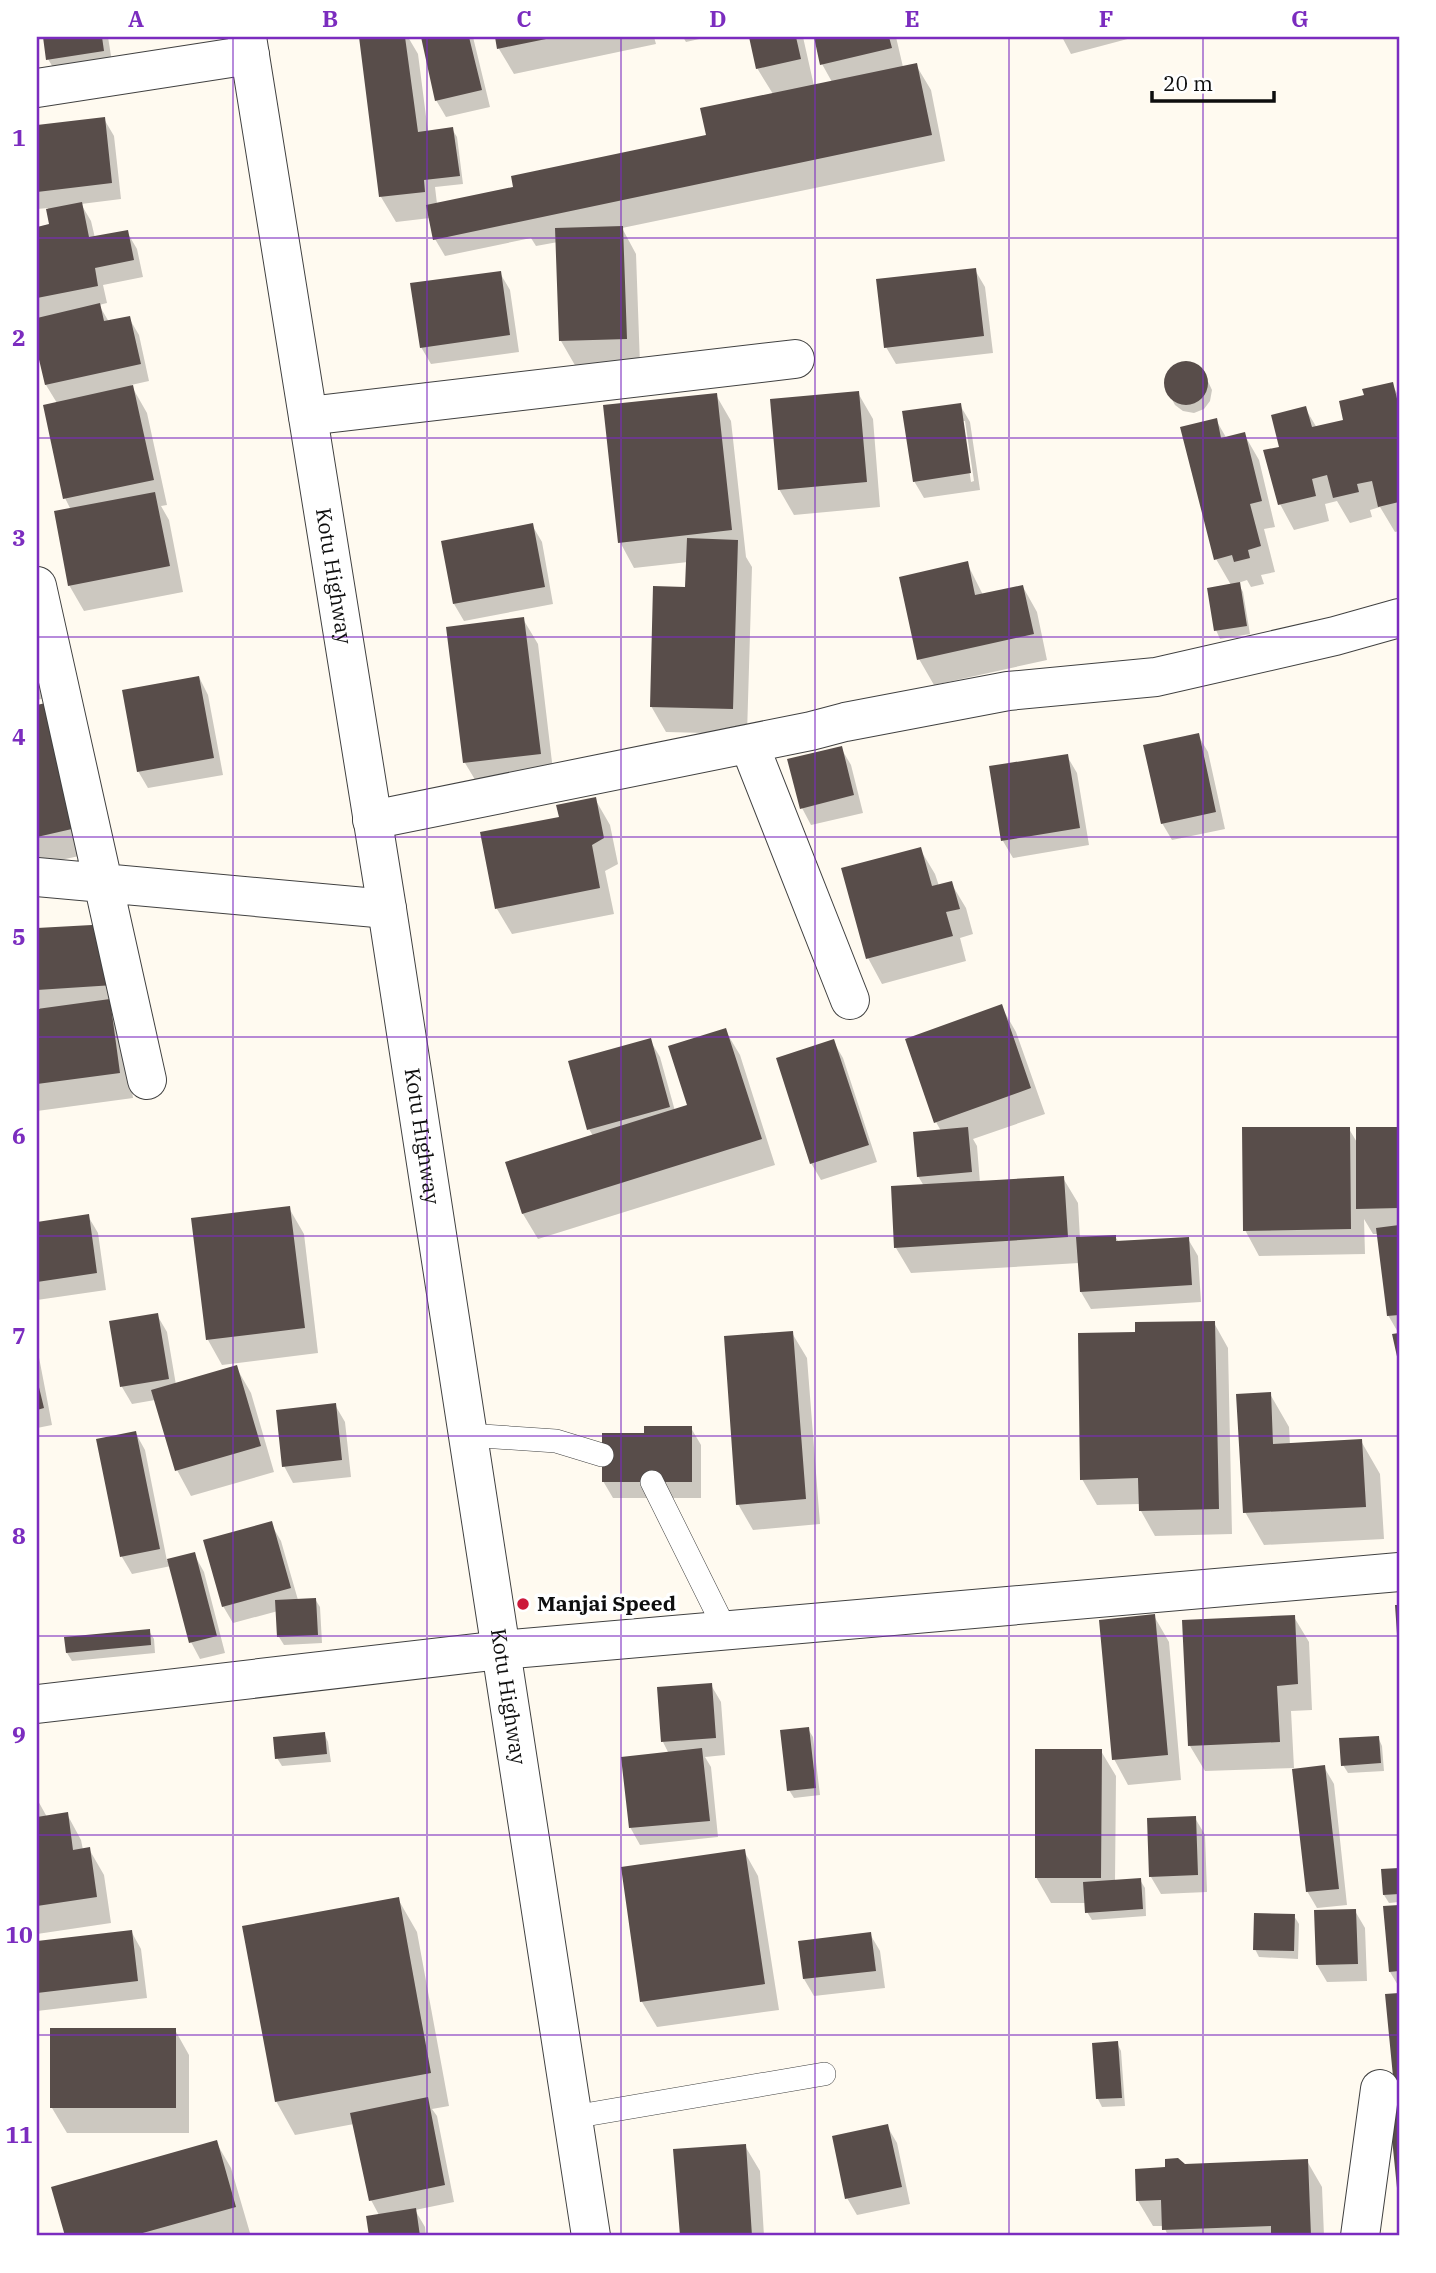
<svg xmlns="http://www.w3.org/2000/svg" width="1436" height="2273" viewBox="0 0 1436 2273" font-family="'IBM Plex Serif',serif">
<rect width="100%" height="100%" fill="#fffaf0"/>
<!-- shadow -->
<path fill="#0003" fill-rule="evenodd" d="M45,37H108L113,68L58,76L48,59Z
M361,37H408L418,54L428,132L452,129L457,137L463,184L435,187L437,204L512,189L708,137L773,94L757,68L751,37H803L814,86L832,82L822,64L816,37H896L903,67L916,65L931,90L945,161L622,228L636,254L640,365L576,367L561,341L558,242L536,246L531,238L445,256L435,239L430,218L396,222L381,197Z
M423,37H473L490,107L446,117L436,100Z
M497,37H654L656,44L514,74L499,49Z
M683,37H708L686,42Z
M1062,37H1135L1071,54Z
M104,119L114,136L121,199L81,204L91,221L95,238L127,232L137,249L143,277L103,285L107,303L99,305L109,322L129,318L139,335L149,381L131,385L147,413L167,505L161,506L169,520L183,592L84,611L69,585L71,510L65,498L57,403L46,385L37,344V319H39L37,314V228L51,226L48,208L37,209V127Z
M975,270L985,287L993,353L896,364L886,347Z
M500,273L510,290L519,352L431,364L421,347Z
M1184,362L1195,365L1203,371L1212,390L1210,401L1204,409L1194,413L1183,411L1175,405L1165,386L1167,375L1174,366Z
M1392,384L1399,397V531L1395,532L1380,507L1370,510L1372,517L1350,523L1337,501L1325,504L1329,521L1294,530L1280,504L1281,448L1305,408L1317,428L1345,421L1366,396Z
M858,393L873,419L880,507L794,515L779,489Z
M716,395L731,421L746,557L752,567L747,734L666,732L651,706L687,589L688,562L634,568L620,542Z
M960,405L970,422L980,490L924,498L914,481ZM962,421H965L974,481L971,482Z
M1216,420L1227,439L1244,434L1259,460L1275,527L1264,529L1275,572L1261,575L1264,584L1251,587L1247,580L1238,583L1243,592L1250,634L1220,639L1216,630L1231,585L1216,559Z
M532,525L542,542L553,604L464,621L454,604Z
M967,563L983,595L1023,587L1037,612L1047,660L934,685L919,659Z
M37,579L58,695L37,700Z
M523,619L538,644L554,779L480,788L465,763Z
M199,677L208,695L223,775L148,788L138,771Z
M57,702L98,852L37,865V707Z
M1198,735L1208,752L1225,829L1172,840L1162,823Z
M841,748L851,765L863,813L811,825L802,808Z
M1067,756L1077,773L1089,845L1013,858L1003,841Z
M595,799L610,825L618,864L605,871L614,914L512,934L497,909L482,834L561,818Z
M920,849L935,874L939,886L951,883L966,908L973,934L960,938L966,961L882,984L868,958Z
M109,926L133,1098L37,1111V1011L40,1010V1008H37V930Z
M1001,1006L1016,1032L1045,1114L973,1139L977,1146L980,1183L1063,1178L1078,1203L1080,1239L1115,1236L1119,1243L1188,1239L1198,1256L1201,1302L1091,1309L1081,1292L1079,1263L911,1273L896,1248L924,1186L918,1176L941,1131L936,1122Z
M725,1030L740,1055L775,1165L538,1239L523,1214L508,1163L593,1136L589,1129L650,1040L660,1057L675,1111L689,1106Z
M833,1041L843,1058L877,1162L821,1180L811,1163Z
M1399,1128V1334L1388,1315L1378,1234H1373L1364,1219L1365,1254L1259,1256L1245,1230L1349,1129L1358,1144L1357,1129Z
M289,1208L304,1234L318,1353L222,1365L208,1340Z
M88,1216L98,1233L106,1290L37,1300V1223Z
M157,1315L167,1332L176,1385L236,1367L251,1393L274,1472L191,1496L177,1470L155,1400L132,1404L122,1387L111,1323Z
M1214,1323L1228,1348L1232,1534L1155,1536L1141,1511L1140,1504L1097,1505L1082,1479L1137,1333Z
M792,1333L807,1358L820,1524L753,1530L738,1504Z
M37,1347L52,1425L37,1428Z
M1270,1394L1289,1427L1290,1445L1361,1441L1380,1474L1384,1539L1264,1545L1245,1512Z
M335,1405L345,1422L351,1477L293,1483L284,1466Z
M691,1428L701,1445V1498H613L603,1481L646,1435Z
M135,1432L145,1450L167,1561L194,1554L204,1572L225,1653L200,1659L191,1642L171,1566L132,1574L122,1557Z
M271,1524L281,1541L298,1600L315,1599L320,1607L322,1643L284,1645L279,1637L278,1611L233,1623L223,1606Z
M1154,1616L1169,1642L1181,1780L1128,1785L1114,1759Z
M1294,1617L1309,1642L1312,1710L1291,1711L1294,1768L1205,1771L1190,1746Z
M149,1631L154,1639L155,1653L72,1661L67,1653L66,1639Z
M711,1685L721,1702L725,1755L705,1757L711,1767L718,1837L640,1845L630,1827L669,1754L663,1742Z
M808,1729L813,1737L820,1795L794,1798L789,1790Z
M324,1733L328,1742L331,1762L282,1766L277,1758Z
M1378,1737L1382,1746L1384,1771L1348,1773L1343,1765Z
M1101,1751L1116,1776L1115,1882L1140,1880L1145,1888L1146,1916L1092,1920L1087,1912L1086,1903H1051L1036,1877Z
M1324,1767L1334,1784L1347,1905L1317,1908L1307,1891Z
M37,1799L47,1817L67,1814L81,1840L83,1850L89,1849L104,1875L111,1923L37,1934Z
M1195,1818L1205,1835L1207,1892L1161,1894L1151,1877Z
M744,1851L758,1876L779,2010L657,2027L642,2002L623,1868Z
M1399,1870V1902L1389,1903L1384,1895L1383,1871Z
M398,1899L417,1932L449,2106L432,2109L437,2116L454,2202L415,2210L425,2227L426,2236H371L368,2217L379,2215L371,2200L354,2124L295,2135L276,2101Z
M1399,1907V1987L1390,1972L1385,1908Z
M1355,1911L1365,1928L1367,1981L1327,1982L1317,1965Z
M1294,1916L1299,1924L1298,1959L1259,1957L1255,1949Z
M131,1931L141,1949L147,1998L37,2011V1943Z
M870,1934L880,1951L885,1988L814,1996L804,1979L800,1943Z
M1399,1995V2101L1397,2097L1387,1996Z
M175,2030L189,2055V2133H67L52,2108Z
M1117,2043L1121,2051L1125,2106L1102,2107L1098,2099Z
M887,2126L897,2143L910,2204L857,2215L847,2198Z
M216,2142L231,2168L250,2233L237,2236H67L53,2188Z
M745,2146L760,2171L764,2236H681L675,2150Z
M1307,2161L1322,2187L1324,2236H1168L1164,2226H1153L1138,2201L1184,2166Z"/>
<!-- building -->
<path fill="#584d4a" d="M43,37H102L104,51L46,60Z
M359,37H405L418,132L453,127L460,176L424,180L425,192L379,197Z
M421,37H469L482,90L435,101Z
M495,37H551V38L497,49Z
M749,37H796L801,59L756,69Z
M814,37H889L892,48L820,65Z
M917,63L932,135L433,240L426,205L513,187L511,176L706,135L700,108Z
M105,117L112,183L37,192V125Z
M82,202L89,237L128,230L134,260L95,268L98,286L37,298V227L49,224L46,209Z
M623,226L627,339L559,341L555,228Z
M976,268L984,336L884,348L876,279Z
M501,271L510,335L420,348L410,283Z
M100,303L104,321L130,316L141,364L45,385L37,351V318Z
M1164 383a22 22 0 1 1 44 0a22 22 0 1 1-44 0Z
M1393,382L1399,407V502L1378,507L1372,481L1357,484L1359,492L1333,498L1327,475L1312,479L1316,496L1278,505L1263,450L1279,447L1271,415L1306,406L1312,427L1343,420L1339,401L1364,395L1362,389Z
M133,385L154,480L63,499L43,405Z
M859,391L867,482L778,490L770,399Z
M717,393L732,530L618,543L603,405Z
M961,403L971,473L913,482L902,411Z
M1217,418L1221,438L1245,432L1262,501L1250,504L1261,546L1248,550L1250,558L1234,562L1232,555L1214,560L1180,427Z
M155,492L170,566L68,586L54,511Z
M533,523L545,587L453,604L441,541Z
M687,538L738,540L733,709L650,707L653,586L685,587Z
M968,561L975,595L1023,585L1034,634L917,660L899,577Z
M1240,582L1247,626L1214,631L1207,588Z
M524,617L541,754L463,763L446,627Z
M199,676L214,758L137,772L122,690Z
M58,700L85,826L37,837V705Z
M1199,733L1216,812L1161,824L1143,745Z
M842,746L854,795L800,809L787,759Z
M1068,754L1080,828L1001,841L989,766Z
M596,797L604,838L592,845L600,888L495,909L480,832L559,817L556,805Z
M921,847L932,886L952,881L960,909L946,912L953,936L866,959L841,868Z
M110,924L114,985L37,990V928Z
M110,999L120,1073L37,1084V1009Z
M1002,1004L1031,1088L934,1123L905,1039Z
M726,1028L762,1139L522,1214L505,1162L687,1105L668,1046Z
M651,1038L670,1107L587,1130L568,1061Z
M834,1039L869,1145L810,1164L776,1058Z
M968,1127L972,1172L917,1177L913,1132Z
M1242,1127H1350L1351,1229L1243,1231Z
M1356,1127H1399V1208L1356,1209Z
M1064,1176L1068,1237L894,1248L891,1186Z
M290,1206L305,1328L206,1340L191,1218Z
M89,1214L97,1273L37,1282V1222Z
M1399,1225V1315L1387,1316L1376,1228Z
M1116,1235V1241L1189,1237L1192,1285L1080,1292L1076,1237Z
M158,1313L169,1379L120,1387L109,1321Z
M1215,1321L1219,1509L1139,1511L1138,1478L1080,1480L1078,1333L1135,1332V1322Z
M793,1331L806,1499L736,1505L724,1336Z
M1399,1333V1361H1398L1392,1334Z
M237,1365L261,1446L175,1471L151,1390Z
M37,1379L44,1408L37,1410Z
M1271,1392L1273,1444L1362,1439L1366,1507L1243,1513L1236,1394Z
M336,1403L342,1460L282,1467L276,1410Z
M644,1426H692V1482H602V1433H644Z
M136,1431L160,1549L120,1557L96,1439Z
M272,1521L291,1588L222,1607L203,1540Z
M195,1552L217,1636L189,1643L167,1559Z
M316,1598L318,1635L277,1637L275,1600Z
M1395,1605H1399V1634H1397Z
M1155,1614L1168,1755L1112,1760L1099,1620Z
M1295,1615L1298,1684L1277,1686L1280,1742L1188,1746L1182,1620Z
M150,1629L151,1645L66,1653L64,1637Z
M712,1683L716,1738L661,1742L657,1687Z
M809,1727L816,1788L787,1791L780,1730Z
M325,1732L327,1754L275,1759L273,1737Z
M1379,1736L1381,1763L1341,1766L1339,1738Z
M702,1748L710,1821L629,1828L621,1757Z
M1035,1749H1102L1101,1878H1035Z
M1325,1765L1339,1889L1306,1892L1292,1769Z
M68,1812L73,1850L90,1847L97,1897L37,1906V1817Z
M1196,1816L1198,1875L1149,1877L1147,1818Z
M745,1849L765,1984L640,2002L621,1867Z
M1399,1868V1894L1383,1895L1381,1869Z
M1141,1878L1143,1909L1085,1913L1083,1882Z
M399,1897L431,2073L275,2102L242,1926Z
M1399,1905V1971L1389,1972L1383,1906Z
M1356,1909L1358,1964L1316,1965L1314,1910Z
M1254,1913L1295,1914L1294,1951L1253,1950Z
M132,1930L138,1981L37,1993V1941Z
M871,1932L876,1971L803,1979L798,1941Z
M1399,1993V2097H1395L1385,1994Z
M50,2028H176V2108H50Z
M1118,2041L1122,2098L1096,2099L1092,2043Z
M428,2097L445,2185L369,2201L350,2113Z
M1399,2108V2188H1397L1389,2109Z
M888,2124L902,2187L845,2199L832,2136Z
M217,2140L236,2207L132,2236H65L51,2187Z
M746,2144L752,2236H680L673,2149Z
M1178,2158L1185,2164L1308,2159L1311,2236H1271V2226L1162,2230L1161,2200L1136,2201L1135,2169L1165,2167V2159Z
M416,2208L420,2236H369L366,2216Z"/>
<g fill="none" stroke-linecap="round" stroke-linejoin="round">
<!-- service casing -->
<g stroke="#414141" stroke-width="24">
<path id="service" d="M467,1435L556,1441L602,1455
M652,1482L726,1631
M573,2117L824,2074"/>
</g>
<!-- minor casing -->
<g stroke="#414141" stroke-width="40">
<path id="minor" d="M37,88L250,55
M308,416L795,359
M37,586L147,1080
M749,744L850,1000
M372,820L811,731L845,722L1008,691L1156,677L1335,636L1399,618
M37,877L387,909
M37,1704L501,1650
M1360,2236L1380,2089"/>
</g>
<!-- tertiary casing -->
<g stroke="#414141" stroke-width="40">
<g id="tertiary">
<path id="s1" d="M247,37L387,909L591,2236"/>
<path d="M501,1650L1399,1572"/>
</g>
</g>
<!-- service -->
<use href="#service" stroke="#fff" stroke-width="23"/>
<!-- minor -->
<use href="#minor" stroke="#fff" stroke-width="38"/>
<!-- tertiary -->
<use href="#tertiary" stroke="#fff" stroke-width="38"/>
</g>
<!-- grid -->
<path fill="none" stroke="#7b2cbf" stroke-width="2" stroke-opacity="0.55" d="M233,37V2236M427,37V2236M621,37V2236M815,37V2236M1009,37V2236M1203,37V2236M37,238H1399M37,438H1399M37,637H1399M37,837H1399M37,1037H1399M37,1236H1399M37,1436H1399M37,1636H1399M37,1835H1399M37,2035H1399"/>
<!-- markers -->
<circle fill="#cc193a" stroke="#fff" stroke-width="2.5" cx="523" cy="1604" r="7"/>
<g text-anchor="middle" stroke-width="7" stroke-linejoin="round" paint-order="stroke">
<!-- street labels -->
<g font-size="21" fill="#0e0e0e" stroke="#fff">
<text dy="7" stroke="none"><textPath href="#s1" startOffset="546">Kotu Highway</textPath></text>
<text dy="7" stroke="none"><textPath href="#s1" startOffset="1113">Kotu Highway</textPath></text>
<text dy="7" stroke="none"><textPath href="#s1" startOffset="1680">Kotu Highway</textPath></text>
</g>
<!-- poi labels -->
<g font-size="21" font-weight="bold" fill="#0e0e0e" stroke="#fff" text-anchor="start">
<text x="537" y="1611">Manjai Speed</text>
</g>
</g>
<!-- border -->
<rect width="1436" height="2273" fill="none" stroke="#ffffff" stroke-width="77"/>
<!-- scale -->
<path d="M1152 91v10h122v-10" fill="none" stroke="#0e0e0e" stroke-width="3.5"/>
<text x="1163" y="91" font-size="21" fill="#0e0e0e" stroke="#ffffff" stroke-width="5" paint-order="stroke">20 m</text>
<rect x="38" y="38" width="1360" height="2196" fill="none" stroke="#7b2cbf" stroke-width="2.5"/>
<g font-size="23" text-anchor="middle" font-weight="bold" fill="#7b2cbf">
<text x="136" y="27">A</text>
<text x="330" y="27">B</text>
<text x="524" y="27">C</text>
<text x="718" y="27">D</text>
<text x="912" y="27">E</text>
<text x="1106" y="27">F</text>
<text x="1300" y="27">G</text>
<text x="19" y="146">1</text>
<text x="19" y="346">2</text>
<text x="19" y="546">3</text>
<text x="19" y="745">4</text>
<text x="19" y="945">5</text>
<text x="19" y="1144">6</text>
<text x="19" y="1344">7</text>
<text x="19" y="1544">8</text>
<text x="19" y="1743">9</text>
<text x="19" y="1943">10</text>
<text x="19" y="2143">11</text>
</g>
</svg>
